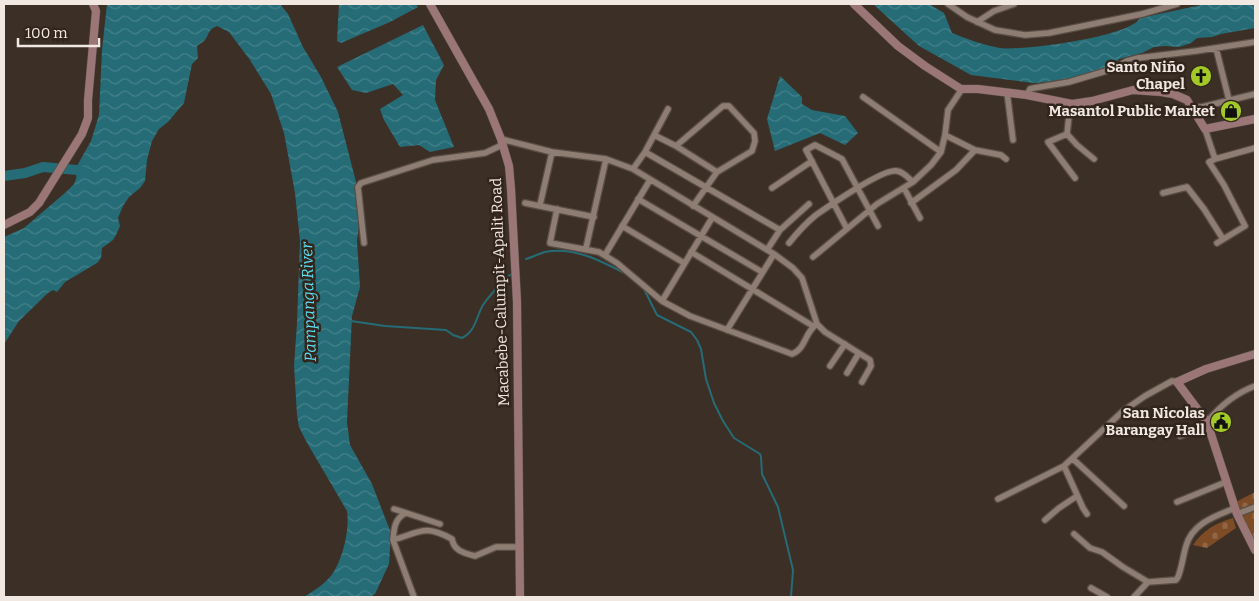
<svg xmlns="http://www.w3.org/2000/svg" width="1259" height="601" viewBox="0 0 1259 601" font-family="Bitter,serif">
<defs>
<pattern id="cemetery-stones" width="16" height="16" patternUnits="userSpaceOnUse" patternTransform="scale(1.25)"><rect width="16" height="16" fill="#7d4c26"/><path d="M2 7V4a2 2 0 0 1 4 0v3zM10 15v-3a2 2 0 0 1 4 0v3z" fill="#906645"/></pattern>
<pattern id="water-waves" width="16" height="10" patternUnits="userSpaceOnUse" patternTransform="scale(1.25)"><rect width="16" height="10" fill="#256c77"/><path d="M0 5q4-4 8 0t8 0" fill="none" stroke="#45818a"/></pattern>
</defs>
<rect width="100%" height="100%" fill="#3c2f26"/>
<!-- cemetery -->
<path fill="url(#cemetery-stones)" d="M1255,492V540L1245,526L1236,502Z
M1233,518L1236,528L1207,548L1193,545C1203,530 1216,523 1233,518Z"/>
<!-- water -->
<path fill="url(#water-waves)" d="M107,4H280L288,14L303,47L321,77L338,112L356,182L359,226L357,241L360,287L352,316L347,422L350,445L372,484L391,533L389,564L375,594L370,597H304C313,591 322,586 329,578C342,564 350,530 347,511L306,441L299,427L297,415L294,366L297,323L300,241L295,193L284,133L271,94L250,60L229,32L217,26C206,31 210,35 204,41C202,43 199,44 197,46L198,58L192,64L184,103L168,122L159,129L152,141L147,160L145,181L140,188L129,197L123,206L118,218L120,226L116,235L113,240L102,248L101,258L97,263L65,282L57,292L53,290L48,293L19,321L4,344V237L24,228L66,192L74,184L76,179L78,164L91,141L99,115L102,50Z
M339,4H416L418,7L390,22L341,43L337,41Z
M873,4H929L944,13L952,33C967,39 983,45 1000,48C1022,51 1130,37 1140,18L1206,4H1255V28L1221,34L1212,37L1197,38L1191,43L1179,47L1165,46L1154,47L1142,53L1119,59L1112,66L1065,81L1033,83L971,75L919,46Z
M423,25L444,65L436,80L435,100L454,147L430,152L419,145L400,147L384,120L380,109L403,95L393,84L366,93L352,90L337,67Z
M780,76L802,97V104L812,110L845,116L858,133L845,145L820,133L775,151L767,119Z"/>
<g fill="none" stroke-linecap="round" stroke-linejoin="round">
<!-- stream -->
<path stroke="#256c77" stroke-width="2" d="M526,259C532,257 539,254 545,252C574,246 603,262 628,275
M644,289L657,315L691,332L697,340L701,349L706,379L714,403L723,421L734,438L760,454L761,457L762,474L778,507L793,570L791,597
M351,321L385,326L446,330L453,335L462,338C476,331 476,317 483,305C490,294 501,284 510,275"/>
<!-- river -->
<path stroke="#256c77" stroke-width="10" d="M4,176L25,173L43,167L77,170L89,174"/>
<!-- street casing -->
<g stroke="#594d45" stroke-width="8">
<path id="street" d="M948,4L967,17L995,30L1025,35L1049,33L1142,14L1177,4
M977,22L994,11L1014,4
M1216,48L1229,100
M1007,92L1013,140
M1027,95L1030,89L1034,88L1069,82L1113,69L1127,61L1138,58L1196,51L1255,42
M863,97L941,152
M1072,104L1069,116L1067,134L1077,145L1094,159
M1192,107H1202L1255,94
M1205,129L1215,159L1209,162L1224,185L1245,226L1217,243
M1067,134L1048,142L1075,178
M654,135L676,146L717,172
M945,135L975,150
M501,139L552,152L606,159L633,169L774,254L793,268L802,278L817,324L825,332L870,360L871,366L862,382
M676,146L723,106H729L754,133L755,141L752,151L717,172L693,206
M645,152L780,230
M1215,159L1255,148
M633,169L645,152L668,109
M772,188L812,161
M904,188L920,218
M1163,193L1187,187L1204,209L1223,239
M638,199L762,272
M525,203L594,217
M911,203L956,170L975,150L1001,155L1006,159
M540,205L552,152
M557,209L550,243L599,252L617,263L662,301L690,316L792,354C806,349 805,331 817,324
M622,226L684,263
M846,227L806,150L815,145L842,159L878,226
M364,243L358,187L361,183L433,160L485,153L502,145
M789,243C797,233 806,223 816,215C829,206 884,168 897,171C904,172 908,178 913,182
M586,248L606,159
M767,250L780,230L809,204
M691,252L813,326
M605,255L650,180
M813,257L877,204L913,182L931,165L941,152L945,135L948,110L962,89
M662,301L712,218
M727,330L774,254
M830,366L845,344
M847,373L859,353
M1207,422C1220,406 1236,393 1255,386
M1180,436L1208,427
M1073,459L1124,506
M1064,466L1083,508L1087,514
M998,499L1064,466L1123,411L1145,396L1172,381L1177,382
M1177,502L1226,482
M394,509L440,524
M1237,514L1255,507
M1045,520L1059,508L1077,496
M1074,534L1090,548L1102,552L1123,567L1148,582
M393,540C394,530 394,520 404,514
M1091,588L1107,597
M414,597L393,540C421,532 424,524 452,539C454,551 464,553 475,556L496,547H519
M1134,597L1148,582L1176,580L1178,577C1182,567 1183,556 1186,546C1192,523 1216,516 1235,508"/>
</g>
<!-- secondary casing -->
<g stroke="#594d45" stroke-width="9">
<path id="secondary" d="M430,4L489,109L501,139L509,166L511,189L517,302L520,597
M854,4L898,46L925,66L961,89H978L1027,95L1072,104L1092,101L1133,90L1161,92L1173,94L1187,100L1205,129L1255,119
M4,225L30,212L39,203L82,134L88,118V100L96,11L93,4
M1255,354L1206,369L1177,382L1207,422L1237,514L1255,550"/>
</g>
<!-- street -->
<use href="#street" stroke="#8d7d73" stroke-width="5.5"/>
<!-- secondary -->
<use href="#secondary" stroke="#9b7677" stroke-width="8"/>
</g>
<!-- icons -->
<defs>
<g id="church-disc" transform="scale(1.125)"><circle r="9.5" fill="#a3c927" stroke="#32251c"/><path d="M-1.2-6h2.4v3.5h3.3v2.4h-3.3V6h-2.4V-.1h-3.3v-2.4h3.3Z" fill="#111"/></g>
<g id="shop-disc" transform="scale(1.125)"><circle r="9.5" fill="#a3c927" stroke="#32251c"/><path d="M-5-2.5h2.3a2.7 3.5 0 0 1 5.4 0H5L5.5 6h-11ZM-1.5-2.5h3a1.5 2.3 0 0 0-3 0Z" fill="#111"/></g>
<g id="civic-disc" transform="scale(1.125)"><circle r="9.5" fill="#a3c927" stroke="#32251c"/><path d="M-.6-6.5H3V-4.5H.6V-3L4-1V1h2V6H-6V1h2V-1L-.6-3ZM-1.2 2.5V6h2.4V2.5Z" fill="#111"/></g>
</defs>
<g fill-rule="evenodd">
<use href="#church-disc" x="1201" y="76"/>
<use href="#shop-disc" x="1231" y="111"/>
<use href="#civic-disc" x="1221" y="422"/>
</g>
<g text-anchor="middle" stroke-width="5" stroke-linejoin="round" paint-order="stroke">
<!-- poi labels -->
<g font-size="15" font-weight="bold" fill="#f1e8e2" stroke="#32251c" text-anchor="end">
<text x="1185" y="72">Santo Niño<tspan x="1185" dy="17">Chapel</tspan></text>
<text x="1215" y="116">Masantol Public Market</text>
<text x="1205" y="418">San Nicolas<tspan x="1205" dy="17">Barangay Hall</tspan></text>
</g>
<!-- street labels -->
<g font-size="15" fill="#f1e8e2" stroke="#32251c">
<text transform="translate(500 292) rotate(-92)" y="5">Macabebe-Calumpit-Apalit Road</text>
</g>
<!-- water labels -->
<g font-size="16" font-style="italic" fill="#5adff4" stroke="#32251c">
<text transform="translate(308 302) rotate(-92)" y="6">Pampanga River</text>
</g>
</g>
<!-- border -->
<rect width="1259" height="601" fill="none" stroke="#f1e8e2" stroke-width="10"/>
<!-- scale -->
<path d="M18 38v8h81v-8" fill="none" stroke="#f1e8e2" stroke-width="2.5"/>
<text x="25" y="38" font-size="15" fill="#f1e8e2" stroke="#32251c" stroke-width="4" paint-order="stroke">100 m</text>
</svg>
